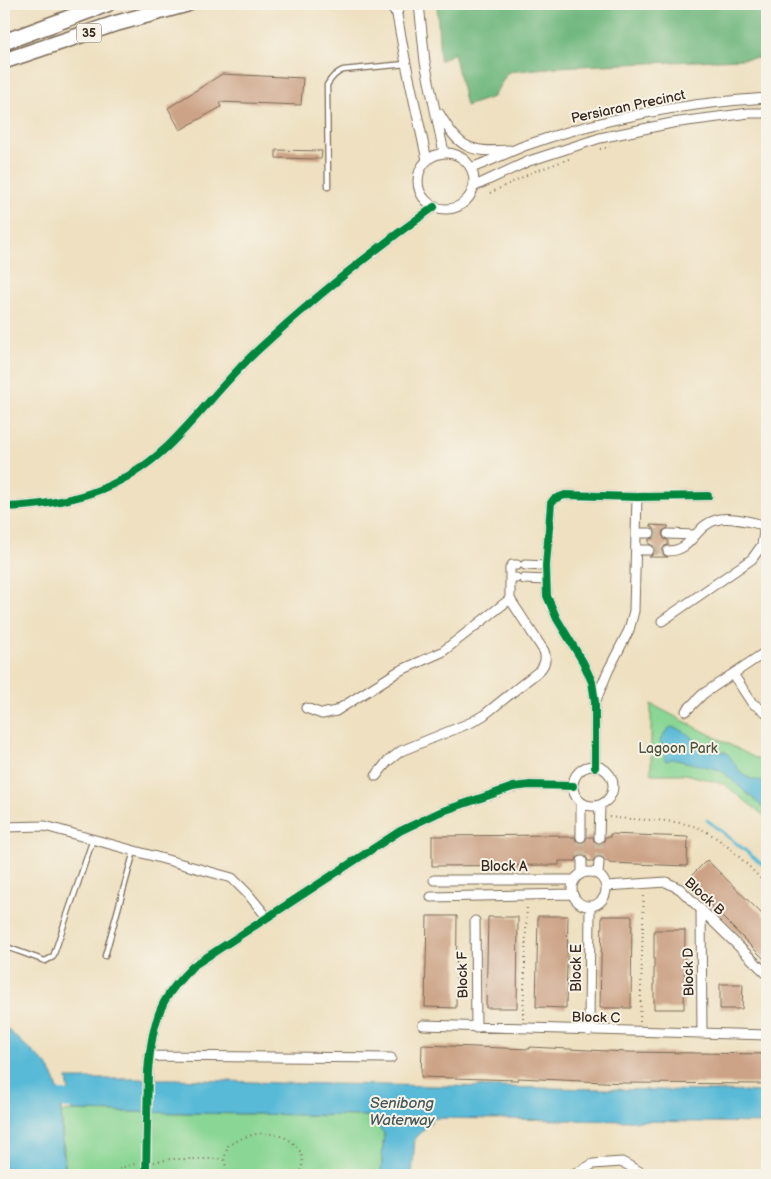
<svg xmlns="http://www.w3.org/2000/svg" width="771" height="1179" viewBox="0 0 771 1179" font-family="'Balsamiq Sans',sans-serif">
<rect width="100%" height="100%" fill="#f7f3e8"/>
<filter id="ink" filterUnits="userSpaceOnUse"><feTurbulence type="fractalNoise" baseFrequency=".02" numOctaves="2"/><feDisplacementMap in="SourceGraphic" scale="10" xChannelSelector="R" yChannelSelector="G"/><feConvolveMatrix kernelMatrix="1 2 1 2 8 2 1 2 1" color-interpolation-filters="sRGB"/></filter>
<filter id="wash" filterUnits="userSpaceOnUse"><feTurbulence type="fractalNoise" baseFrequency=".0096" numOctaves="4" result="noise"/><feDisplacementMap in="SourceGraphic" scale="20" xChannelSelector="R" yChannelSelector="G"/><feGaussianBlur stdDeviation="1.12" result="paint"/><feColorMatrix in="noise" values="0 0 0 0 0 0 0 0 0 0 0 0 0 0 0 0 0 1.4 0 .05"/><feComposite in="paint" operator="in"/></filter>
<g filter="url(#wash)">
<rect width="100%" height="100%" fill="#eee0c0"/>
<!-- green -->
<path fill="#8ad694" stroke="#628059" d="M651,704L767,764V818L724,784L685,774H651Z
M72,1111L368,1116L384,1133L381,1175H66L61,1112Z"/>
<!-- forest -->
<path fill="#6fb77e" stroke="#55704e" d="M437,4H767V15L761,37L763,58L557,67L508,72L493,97L466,106L454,53L440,61Z"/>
<!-- water -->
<path fill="#59bad7" stroke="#4a727a" d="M671,727C685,730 691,735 698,747L711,751L726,752C740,770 742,781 767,781V811L721,770L672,759L666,761L664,758L666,754L660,741L666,731Z
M4,1026L47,1065L55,1080L61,1099L62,1141L66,1175H4Z
M67,1079H176L278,1083L767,1092V1123L435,1118L415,1138L412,1175H381L384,1133L368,1116L72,1111Z"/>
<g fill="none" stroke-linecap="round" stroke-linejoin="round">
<!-- stream -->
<path stroke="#59bad7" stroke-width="3" d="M707,820L767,868"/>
<!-- river -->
<path stroke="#59bad7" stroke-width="18" d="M61,1099L69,1100"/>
</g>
<g id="blocks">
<!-- building -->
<path fill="#cca386" d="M222,74L303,78L301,105L219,102L221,107L180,130L168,108Z
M276,150L322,151L321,159L276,158Z
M650,525L668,526V528L663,530L662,534L664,539L668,540V545L664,546L662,551L663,555L668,557H649L654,554L655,550L654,546L649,544V539L654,538L656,533L655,529Z
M610,834L688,837L687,866L609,863V861H605L603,857L599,856L596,857L593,861H588L586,856L582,855L577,857L576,861H559V865L432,866V836L559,835V837H575L576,841L581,843L585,842L587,837H593L594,841L599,844L604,842L605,837H610Z
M707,860L767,919V962L686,881Z
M427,916H457L456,1008L425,1007Z
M538,916H568L566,1008L536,1007Z
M602,916H632L631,1008H600Z
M488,917H518L517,1008H486Z
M654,930H685L684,1009H654Z
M720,984H743L742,1009H720Z
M422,1045L530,1049V1047L627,1052L767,1054L766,1084L625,1083L518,1078V1080L421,1077Z"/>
</g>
</g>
<g filter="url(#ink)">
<use href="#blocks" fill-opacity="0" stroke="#7a6a57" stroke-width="1"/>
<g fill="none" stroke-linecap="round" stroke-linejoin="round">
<!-- street-tunnel -->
<path stroke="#cabca0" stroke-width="9" stroke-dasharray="9 4.5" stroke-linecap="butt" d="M650,533L668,534
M649,550L668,551
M581,837L582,861
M599,862V838"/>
<!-- lane casing -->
<g stroke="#7a6a57" stroke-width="7">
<path id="lane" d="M328,187L327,85C331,78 335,73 343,70L406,64
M4,946L45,961L53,957L93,839
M105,956L134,851"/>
</g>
<!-- street casing -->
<g stroke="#7a6a57" stroke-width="11">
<path id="street" d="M395,4L406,64L427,160
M419,4L425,62L444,153
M439,113C459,148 469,153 509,150
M418 181a28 28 0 1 1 56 0a28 28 0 1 1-56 0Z
M471,168C489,162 506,153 524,146C602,118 685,103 767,98
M473,187L529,161L600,138L672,123L749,113H767
M4,507C67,505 120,491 167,447C200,415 227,378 260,348C315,297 373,250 434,207
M637,533H650
M668,534L695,535
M636,550H649
M668,551C693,551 694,526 716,520C729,515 754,523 767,526
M525,565L546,566
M516,578H510V568L512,565H517
M524,579L546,580
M662,621L752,559L762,545L765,525
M733,674L752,703L767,713
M596,700L608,671L629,630L634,611L637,497
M306,708L322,714L336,711L399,671L442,652L510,599
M686,711L703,694L767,651
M573 786a20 20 0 1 1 40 0a20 20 0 1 1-40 0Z
M595,767V702L592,682L583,662L557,619L547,596L546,566L551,503L554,499L565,495L637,497L708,496
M376,776L387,762L401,751L472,722L484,715L539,671C545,665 547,659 544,651L510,599V578
M581,802V837
M4,827L45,826L232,878L248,894L267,917
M599,838L600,805
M582,861V873
M572 889a17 17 0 1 1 34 0a17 17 0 1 1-34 0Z
M598,874L599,862
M434,880H574
M607,886L666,882L680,889L767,974
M431,897L572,894
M701,910L702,1034
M475,921L476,1028
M423,1025L767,1035
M589,1031L590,906
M149,1056L391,1058
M146,1175L148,1071C150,1049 153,1023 164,1002C171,989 182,977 193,966L400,831L440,812L513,787L530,785L573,786
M573,1175L593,1164L622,1162L646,1175"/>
</g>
<!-- highway casing -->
<g stroke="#7a6a57" stroke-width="18">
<path id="highway" d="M394,4L396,8
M4,42L107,4
M4,61L114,24L187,4"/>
</g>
<!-- path -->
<path stroke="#7a6a57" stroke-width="2" stroke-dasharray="1 4" stroke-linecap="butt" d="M600,149L610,147
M490,193L533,172L569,159
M609,817C637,821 666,818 693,826C720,834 747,865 767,885
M523,1019L527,904
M640,1022L644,892
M154,1162L170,1159H224
M111,1175C119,1169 126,1165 137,1164
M228,1175L224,1159L228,1146C237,1141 246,1135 257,1134C282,1130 313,1147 299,1175"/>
<!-- lane -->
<use href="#lane" stroke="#fff" stroke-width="4.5"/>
<!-- street -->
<use href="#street" stroke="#fff" stroke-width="9"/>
<!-- highway -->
<use href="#highway" stroke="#fff" stroke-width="15"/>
<!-- cycleway casing -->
<g stroke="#f7f3e8" stroke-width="11">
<path id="cycleway" d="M4,507C67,505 120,491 167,447C200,415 227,378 260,348C315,297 373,250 434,207
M595,767V702L592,682L583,662L557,619L547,596L546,566L551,503L554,499L565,495L637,497L708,496
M146,1175L148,1071C150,1049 153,1023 164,1002C171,989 182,977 193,966L400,831L440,812L513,787L530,785L573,786"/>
</g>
<!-- cycleway -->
<use href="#cycleway" stroke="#00873e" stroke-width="8"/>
</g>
</g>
<g text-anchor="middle" stroke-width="4" stroke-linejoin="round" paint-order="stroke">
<!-- shield labels -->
<rect fill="#f7f3e8" stroke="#73665b" stroke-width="1" x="76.5" y="23.5" width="25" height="19" rx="4"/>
<g font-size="12" font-weight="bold" fill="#3b2a1e">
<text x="89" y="37">35</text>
</g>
<!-- street labels -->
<g font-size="14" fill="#3b2a1e" stroke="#f7f3e8">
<text transform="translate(628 106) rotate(-12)" y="5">Persiaran Precinct</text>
<text x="504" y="871">Block A</text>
<text transform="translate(705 896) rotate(42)" y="5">Block B</text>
<text transform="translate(576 968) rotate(-90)" y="5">Block E</text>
<text transform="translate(688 972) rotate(-91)" y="5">Block D</text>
<text transform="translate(462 975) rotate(-91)" y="5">Block F</text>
<text transform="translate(596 1017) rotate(1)" y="5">Block C</text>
</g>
<!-- park labels -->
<g font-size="14" fill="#4f553c" stroke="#f7f3e8">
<text x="678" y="753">Lagoon Park</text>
</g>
<!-- water labels -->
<g font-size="15" font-style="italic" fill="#445556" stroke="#f7f3e8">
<text x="402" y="1108">Senibong<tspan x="402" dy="17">Waterway</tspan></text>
</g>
</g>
<!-- margin -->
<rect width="771" height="1179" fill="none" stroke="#f7f3e8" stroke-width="20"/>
</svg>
